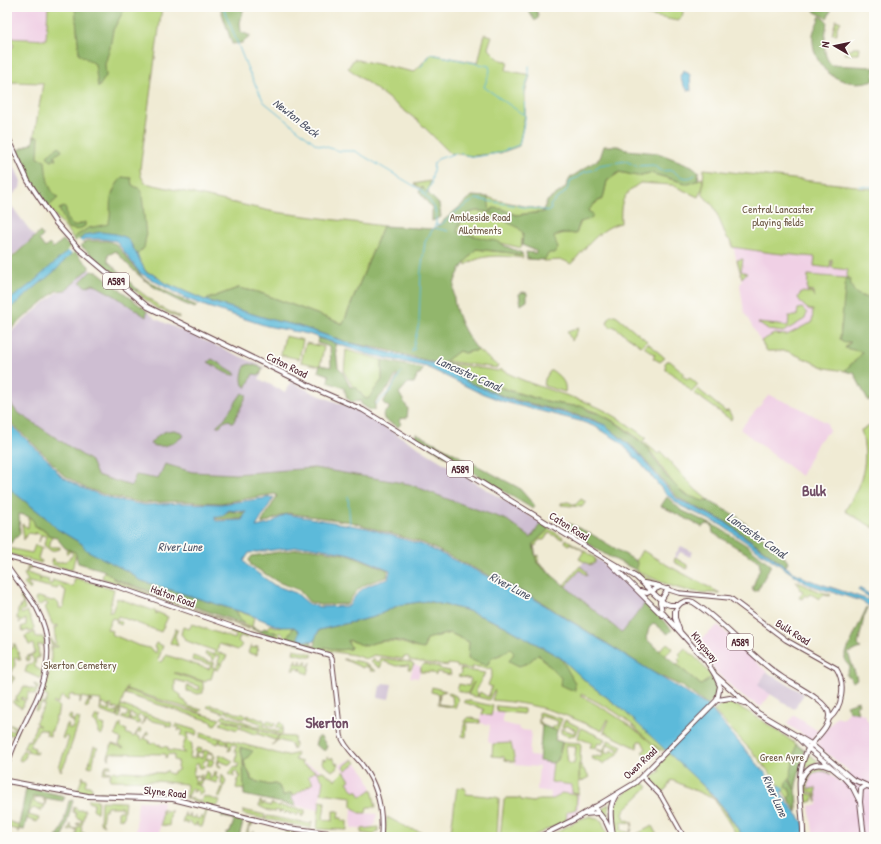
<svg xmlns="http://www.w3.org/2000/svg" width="881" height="844" viewBox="0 0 881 844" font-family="'Patrick Hand',sans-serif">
<rect width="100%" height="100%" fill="#fdfcf7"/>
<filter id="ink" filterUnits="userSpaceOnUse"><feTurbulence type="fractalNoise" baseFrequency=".025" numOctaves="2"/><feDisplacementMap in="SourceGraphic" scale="8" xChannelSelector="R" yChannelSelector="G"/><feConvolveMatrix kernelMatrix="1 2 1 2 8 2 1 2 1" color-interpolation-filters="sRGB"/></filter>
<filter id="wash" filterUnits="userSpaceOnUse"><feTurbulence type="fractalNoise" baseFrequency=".012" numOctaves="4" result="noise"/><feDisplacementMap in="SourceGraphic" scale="16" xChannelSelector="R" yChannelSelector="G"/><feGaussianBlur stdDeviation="0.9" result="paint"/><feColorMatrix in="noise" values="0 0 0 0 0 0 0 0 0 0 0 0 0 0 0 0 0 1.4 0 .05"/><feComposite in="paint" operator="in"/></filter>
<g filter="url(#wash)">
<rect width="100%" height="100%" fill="#f0ebd4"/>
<!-- built -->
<path fill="#f0d0e5" d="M7,7H48L46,40L9,38L14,46L8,51Z
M704,169L856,186L858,188L841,326L799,338L762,344L744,312L740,285L742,281L732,242L727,238L714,207L702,194Z
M769,395L800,408L827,423L829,431L818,442L801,476L740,429Z
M718,625L767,672L758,684L771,694L761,707L743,697L717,673L696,643Z
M414,664L421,667L418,678L410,677Z
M851,710L864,714L874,731V837H814L809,806L818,805L816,788L808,789L810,777L817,771H824L831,774L841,783L849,771L819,747L817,742L837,716L842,719Z
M492,712H503V723L519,727L518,729L521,730L531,731L529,756L539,757V761L553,763L551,782L579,785L578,813L549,830L551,792L537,790L539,767L515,765V756L511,743L493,744L488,742L490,725L480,723V720L481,714L491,716Z
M794,715L818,731L811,740L787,724Z
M353,758L367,776L372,789L361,797L321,793L319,810L244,795V778L299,763L309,765L323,771L335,780L344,771L340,765Z
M138,801H163L159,837H135Z
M352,807L360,813L377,814L375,825L367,828L351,829Z"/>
<!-- industrial -->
<path fill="#cebed2" d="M7,150L21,181L20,188L7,200L35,237L7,260Z
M87,267L91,271L98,272L156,319L264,367L259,379L285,392L291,381L313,393L359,411L541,523L531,538L521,531L522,530L409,484L314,468L235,474L192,472L165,464L158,480L136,475L132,486L97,475L90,461L17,412L7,399V335L56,293L62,291Z
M681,546L693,552L690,557L680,552L676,559L674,557Z
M587,553L603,563L646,602L622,633L564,585L588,557Z
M767,672L804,694L794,709L759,687L758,684Z
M383,683L392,684L389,699L378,697L380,686H382Z"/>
<!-- green -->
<path fill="#b8d57c" stroke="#817a54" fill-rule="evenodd" d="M48,7H162L140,169L141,176L145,183L275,212L383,226L343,324L258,292L238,288L205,300L163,282L155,275L146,272L130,242L85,235L76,242L37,192L17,151L33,143L43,83L7,82V49L8,51L14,46L9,38L46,40Z
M604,7H684L682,17L678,21Z
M836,20L841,22L837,27V34H832Z
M485,34L492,36L488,48L499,59L508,62L506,70L530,75L525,93V115L519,146L500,153L472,156L450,153L418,121L348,68L354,59L414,72L431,54L478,63Z
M853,47H860L859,54H845L846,50H852Z
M704,169L856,186L858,188L874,189V300L856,294L851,289L841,326L840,339L844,342H851L845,347L863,352C859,360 850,363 845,371L826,368L787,351H767L761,341L774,334L787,335L806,325L812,323L813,310C806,310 802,304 798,298L801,292L812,293L815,297L813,292L807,291L808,275L846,278L848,270L832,268V259H831L830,268L814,266L815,257L772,253L732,247V242L727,238L714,207L702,194Z
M620,172L637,176L650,173L688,184L702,178L703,187L698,197L672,185L640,183C622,195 620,202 621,223C600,227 585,249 571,264L563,260L543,261L544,257L549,253L554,237C562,232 567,233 576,234C581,220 588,205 603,199L607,181Z
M430,181L428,193L414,184Z
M488,197L496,200L543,210L545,212L516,215L502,209L490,213L517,225L523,233L521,248L457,232C461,216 473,207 489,213Z
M475,249L511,253L520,256L522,253L523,258C504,256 483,253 466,265L465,263Z
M743,259L741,271L747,273L742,278L737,260Z
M138,290L160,307L178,316L179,318L156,308L135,291Z
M802,308L807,313L805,319L783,332L768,330L758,323L788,326L789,316H797L798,309Z
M615,315L617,316L647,341L641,346L613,326L611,328L607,323L610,316Z
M579,328L572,341L567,332Z
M285,336L303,340L299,359L281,355Z
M306,343L324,347L320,366L301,362Z
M648,343L665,358L660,362L653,358L655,355L644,347Z
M346,350L382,360V380L368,399L364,398L356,387H353L344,372Z
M478,350L498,366L497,368L445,361L459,351L464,353Z
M667,361H670L684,373L682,375L687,379L689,377L698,385L692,392L677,377L666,370L665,363Z
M449,363L498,371L500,369C526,384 555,391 583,401C606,409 627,423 646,438L643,441L658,454L661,452L696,490L709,501C675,503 664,464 645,445C632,433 617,422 602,415C595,411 589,411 583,406C559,408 493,386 470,375C463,372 458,366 449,363Z
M550,371H553C560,377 567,382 565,392L544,386L545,379Z
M698,389L726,412L728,410L732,417L731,420L694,393Z
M874,424V528L845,511C862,482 870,464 861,430Z
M581,499L586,502L582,507L561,505V503L568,502L575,505Z
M29,517L34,520L36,527L46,531L48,535L52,536L49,547H60V549L51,551L44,545L46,536L41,535L39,542L41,535L36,533L35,535L36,532L34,534L27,533L24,540L22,524L28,528Z
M549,529L563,537L562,539L549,533L544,540H540L536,544L537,545L534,546L536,556L539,555L538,562L553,576L537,563L533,544Z
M566,539L595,558V563L590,565L579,559L584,551L570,543L569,545L565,542Z
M14,540L9,545L8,549H13L32,553L35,545L45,549L41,548L38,559L42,561L41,563L7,553V546Z
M66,550L71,551L72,550L76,553L72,570L53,565L51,563L52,558L56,563L66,561L73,555L71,551L67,554Z
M642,550L667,565L720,593C685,594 666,585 636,570L638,564L636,561Z
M675,558L687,565V569L674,562Z
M28,566L31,567L30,569H28L27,573L40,577V581L41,578L49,580L48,583L52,584L53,580L73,587L75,578L114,589L109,612H112L117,598L155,611L156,614L157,612L168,617L161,632L118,616L116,620L122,622L121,625L117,623L116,619L112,618L107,629L112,631L111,634L137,645L149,648L156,653L157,648L154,647L156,643L163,646L158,660L160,662L163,661L166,655L209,669L211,665L192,660L193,656L209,662H214L212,667L216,668L218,663L222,664L218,662L220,656L216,655L214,660H212L211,657L205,655L206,652L214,655L215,651L184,640L185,639L181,634L183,627L189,629L192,624L235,639L236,635L230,633L231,630L248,636L247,638L240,636L238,641L242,645L238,650L219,644L217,652L227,656L218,670L214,669L211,679H207L206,682L177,673H174L203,682V693L198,694L187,691V686L200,690L199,686L175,680V691L181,695V699L185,701L188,706L202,710L200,712L126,689L127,686L117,717L100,711L101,700L92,699L91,702L90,698L88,708L85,707L89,699L82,697L80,703V697L73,696V694L69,696L68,701L62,696L57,704L54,702L53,704L59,706L57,717H55L56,719H54L55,720L52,731H50V736L46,735L47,731L39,729L29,746L35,748L34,751L37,752L36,754L27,752L25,758L21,761L19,760L23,750L27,752L28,749L23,748L27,740L30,741L36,725L40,726L35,723L45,705L41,704L37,711L35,710L40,698L43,699L41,702L45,704L48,697L42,694L51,667V647H58V646L51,645L50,640H52L53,644L56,643L54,628L58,627V625L53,626L45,607L48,605L46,602L38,606L35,599L39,597L52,601L55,600L59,604V608H62L64,606L63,605L66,591L59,586L57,589L29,582L28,586L31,587L30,590L24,584L28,581L24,574L26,573ZM102,703L107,706L112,705L113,708L118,709L116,713L110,711L111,707L109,706L108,711L102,709Z
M580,566L586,571L587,576L580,570L566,586L564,585Z
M104,571L113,577V579L179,604L178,605L102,578Z
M632,571L637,572L661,585L646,581Z
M796,581L815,590L831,595L830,596L823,595L820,599L810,594L808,597L805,595L802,599L799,598L803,591L799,589L800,587Z
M22,596L26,598L23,603L25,609L20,612L22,614L27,611L34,627V631L29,632L28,630L23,632L21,627L26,625V619L19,623L20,620L17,619L18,610L23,603L20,598Z
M180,604L250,628L249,629Z
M235,610L254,617L252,627L244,624Z
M270,625L280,628L285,626L294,627L286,638L280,632L278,634L285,640L272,636L276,633L267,629Z
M176,628L178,629L175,636L178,646L170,643Z
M35,632L36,637H43L45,645H38L39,658H36L35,667L43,672L41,679L25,672L27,666L34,662L32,656H29V660L27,661L26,657L35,653L33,644L29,645L25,636Z
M450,633L469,642L487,666L491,658L500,655L510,649L528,663L538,653L575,691L561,658L589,684L621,708L665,749L663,751C649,743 638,729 625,719C612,709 596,701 581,694V696C610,711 635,728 660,750L651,760L642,752L646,749L642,741H638L637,748L604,732L609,720L608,719L602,731C561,712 538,704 492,700L495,691L494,690L489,700L478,697L480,692L488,697L492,687L488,685L492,674L491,667L489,669L473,666V669L457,667V665L448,664V666L409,660V657L404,656L403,659L374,655L366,659L354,655L323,650L325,647L337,650L350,649L348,640L366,646C383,638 399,640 416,648L426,644V639Z
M667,643L673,648L665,656L659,651Z
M13,644H15L21,660H18V657L14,658L15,665L11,675L15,678L10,685L9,684L13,678L10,676L7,680V645L9,649L14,647Z
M251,644V647L255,648L256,646H258L257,655L248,653Z
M685,648L700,662L712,677L701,685L677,665L680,662L678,659L681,656L679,654Z
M294,649L312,654V657L293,653Z
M374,658V661L380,662L381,658L410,662L414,664L411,669H408L409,665L396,666L383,661L380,668L371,662Z
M296,659L297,663L300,664L301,660V664L304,665L305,661H307L306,665L309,666L311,662L308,674L303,672L301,668L300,671L299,668L296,667L294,670H292Z
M343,659L362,662L376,671H370L371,669L364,666L363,668Z
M424,664L440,667V669L450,671L451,675L437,672L436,675L432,672H420L421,667Z
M460,669L485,673L476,691L478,693L477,697L468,695L474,682L467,694L457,690L459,684L469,686L471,679L458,676L461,673Z
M34,684L39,686L35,695L29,692L26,700L22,697L21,699L25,701L22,708L12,702L15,699L19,702L16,698L24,686L35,690L37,687L34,685Z
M432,687L446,691L440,693L439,704L453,706L452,696L449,695L448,692L456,696L458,700L455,708L438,705L439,694L431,692Z
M127,690L176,707L220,719L215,725L212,724L213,722L125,694Z
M465,700L493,706L491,716L482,714L484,709L463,702Z
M723,702C738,701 791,740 805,751L796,784L797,812L777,782L758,758L714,711Z
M210,704C216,709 221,706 227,710L224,713L207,707Z
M121,705L172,723L171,727L166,726V724L148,720L146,717L142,725L144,717L139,715L137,720L140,721L139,724L130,721L131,718L134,719L136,716L130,713L129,721L122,718L123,716L126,717L128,712L121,709L120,718L117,717Z
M496,706L524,709V714L497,711Z
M229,710L236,713L243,714L246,716L243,719L226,712Z
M539,712L562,719L557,731L552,729L553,726L556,727L558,721L541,716L539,721L542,723L541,725L539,724Z
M70,715L72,716L71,719L75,721L76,718L80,719L66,761L61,771L59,767L69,738L65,736L64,739L62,738L67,724L69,725L68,728L72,729L74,722L68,719Z
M224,715L260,727L262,724L246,718L248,715L253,718L254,717L261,720L263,719L265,723L268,720L275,724L273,727L265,724L263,726L278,732L281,729L276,727L280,722L283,725L282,735L221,718Z
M96,716L101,717H99V723L105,725L102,735L98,733V727H96L98,725L93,722Z
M468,717L480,720V723L467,722L466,737L462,736L465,721H466Z
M224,720L238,724L240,726L237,730L220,724Z
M565,720L579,727L575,735L568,736L561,733V729L574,733L575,730L566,725L564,728L562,727Z
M121,723V728L127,730L126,733L134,737L139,729L141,730L140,733L137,732L136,736L140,737V739L142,740L147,732L149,733L148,735H145L144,738L150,741L149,743L152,744L154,742L158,745L160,744V746L168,747V750L185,753L182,749L186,738L180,735L183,732L181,729L178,731L179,727H175L176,724L198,731L196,735L187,733L188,740L192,744L190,758H195L196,749L198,748L202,749L201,753L198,752L196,756L202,758L204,750L213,753L215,758H212L213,754L208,753L206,758L214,760L211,767L207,765L209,762L206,759L202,764L205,766L202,768H199V764H195L193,776L202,775L200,779L198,775L194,777L196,782L202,779L207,771L210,774L209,777L212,778L214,772H217L215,776L218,778L217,783L202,779L200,785L194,783L203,788L202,793L198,795L199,792L196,790L193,793L194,789L191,788L187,797L200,801V803L185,798L187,786L186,784L156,781L110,780L109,776H111V773H103L106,765H111V767H106V772L116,771V773L122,771L164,773L167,770L168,773L172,774L179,769L177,768L178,761L174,760V755L168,754L166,758L165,754L114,753L110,754L109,760L108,756L112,744L124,748L119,745L121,739L115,735L119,725Z
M11,724L18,727L15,736L9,734L7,739V729L12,731L15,728L10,726Z
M242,725L260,730L256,735L240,728Z
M581,728L605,739L602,744L598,743L595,749L590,747L592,743L578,738Z
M261,731L279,736L275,740L258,734Z
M201,733L287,756L297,753L295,760L302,762L301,764L316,771L318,772L323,771L335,780L344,771L350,780L347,782L355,792L357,790L361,797L372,789L376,807H367L366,813H359L352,807V797L321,793L323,781L316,771L308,776L313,783L293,796L292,794L283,796L279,786L275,784L269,785L251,780V776L247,769L244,762L251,752L240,748L243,759L244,790L236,788L238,780L241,776H238L237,771L233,772L234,777L229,774L234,767L237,768L239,764L236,762L237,752L234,751L237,746L232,744L231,750L228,751L230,746L227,745L228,742L225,744L220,743V739L218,744L200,737Z
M280,736L294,737L295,746L293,750L291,744L278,740L272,745Z
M608,740L622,746L618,754L603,764L591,758L592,756L596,757L597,756L602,757L604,753L596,749L603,751ZM608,744L618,749L616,752L611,750L609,754L604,752Z
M563,742L581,743L580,764L589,777L580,782L579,764V794L572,793V785L551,782L553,763L558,760ZM566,746L576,747L574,764L568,763Z
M511,743L515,762L505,760L504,757L492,756L493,744Z
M94,747L98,748L96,750L92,767L88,766Z
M669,752C698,780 721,802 743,837H738L714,799L674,781L671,780L667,788L662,793L651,779L658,772H660L658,765Z
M807,754L817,760V762L803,769Z
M222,755L233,761L230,765L219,761L218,765L221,766L220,768L217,766L219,756Z
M327,757L331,759L332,757L336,764L338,763L337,767L332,771L322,763L323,759L326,760Z
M353,759L356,763L346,770L343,767Z
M820,768L831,774C818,767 807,774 808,789L816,788L817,802L814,793L805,791L806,779L810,772Z
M222,774L226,781L220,798L218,797L223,785L221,784Z
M83,776V778L87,779L85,785L92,787V793L77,792Z
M641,780L648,787L626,808L623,814L625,819C629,821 634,821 632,827V823L622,822L621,830L630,833L632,828C632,836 623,837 616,834C610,799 615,802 641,780Z
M457,787L465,788L466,794L496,797L499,799L497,837H457L453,835L454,832L451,831Z
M100,792H134V794H100Z
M135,792L160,793L179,796L138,794Z
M561,793L577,795L576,809L567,812L566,821L531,837H500L504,800L507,798H520L521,800L533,802L537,800H551L557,797Z
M805,793L814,795L813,801L806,803Z
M33,796L38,797L35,798L34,802L44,805L45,802L43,799L46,800L44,808L38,809L42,810L41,812L34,808L30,811L29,815L39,818L37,822L27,819Z
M203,796L220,801L218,805L214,807L201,803Z
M89,799L98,800L97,813L93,809L94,804L88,802Z
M101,801L125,802L123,819L118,818V811H122V807H107L106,810H104L102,822L104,825L100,823Z
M260,801L262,802V805L264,802V804L271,806L272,803L273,805L305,810V815H303L302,817L300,813H298L297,816L295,814L292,813L290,815V813L286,812L285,814L284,812L281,811L279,813V811L276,810L275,812L269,811L259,806Z
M320,801L325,802L323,819L333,821V811H339L338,818H342V821H347V830L317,829Z
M609,804V819L608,820L601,813L604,807Z
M74,807L78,810H85L82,825L76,824L81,822L82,820L76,817V813L73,812Z
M162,809H164L163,813H165L167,810L169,812L171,810L169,826L161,825Z
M203,810L207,811L202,827L197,826V822L195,826L190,824V822L188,821L187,824L185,823V820L184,823H182L185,812V816H189V813L190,817L194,818L195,815L196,818L199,819L201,816L202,819L205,813Z
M243,810L265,815L264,819L243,814Z
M267,816L310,824L312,821L311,828L265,819Z
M591,816L602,821L608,837H548L580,819Z
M387,817L408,828L438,837H388L384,832Z
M7,821L20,825L18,834V830L7,827Z
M250,822H253L252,826H249L248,833L252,834L254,831V834L257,835L259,833V835L262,836L264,834V836L267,837H245Z
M71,824V828L77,829L78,826L82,827L81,832L96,837L76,836L77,830L71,829L70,831L68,830Z
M652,826L658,837H636L635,835Z
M378,827V831L374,835L361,833L362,829Z
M286,830L313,835V837L285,834Z"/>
<!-- forest -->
<path fill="#92b66c" stroke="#6e6a4c" d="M75,7H123V12L113,30L110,48L105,64L106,76L98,88L95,64L79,54Z
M220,7H244L240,23L241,32L251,36L242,43L232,44Z
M526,7H535L539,17L535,21Z
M812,7H833L827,18L815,12Z
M820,16L827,21C826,35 820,55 832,65L874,67V80C842,91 810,69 813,34C814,29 818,22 820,16Z
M34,136L39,137L38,158L45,160C46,173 47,189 58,198L49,206L37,192L17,151L33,143Z
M59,146L62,151L54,156L56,159L51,161L47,156Z
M604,146H618L627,150L658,153L692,166L699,172L698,180L689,184L650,173L637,176L619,172L607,181L603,199L596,202L588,211L593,214L591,219L580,222L576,234C567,233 562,232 554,237L558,248L555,253H549L544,260L527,259L526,252L536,253V251L522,245L523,233C515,223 514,227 505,221C486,208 464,204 457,232L500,242L505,246L522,253L520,256L511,253L476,249C468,259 459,269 455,281C449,304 463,332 478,350L464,353L459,351L443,363C457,364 464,373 476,378C499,388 559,408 583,406L589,411L600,414L619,425L646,446L666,476L684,494L703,501H709L736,516L764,538L770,547L780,551L788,562L786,566L726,522L678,498L634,448L605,425L589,418L508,398L467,382L440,364L387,350L346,342L299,326L276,321L205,300L238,288L258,292L343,324L383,226L434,229L472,196L488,197L490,212L493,208L502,209L516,215L544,212L543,210L547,201L565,188L570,178L600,158Z
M7,148L13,160L11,166L7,168Z
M122,177L131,178L132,185L140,189L142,194L146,237L144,248L137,255L130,242L90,234L76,242L73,238L88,228L108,224C112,215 109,207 111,198C113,190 117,183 122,177Z
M422,187L439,204L441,217L432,221V208L419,192Z
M64,207L66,209C67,217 66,222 74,226L85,222V226L78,230L68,228L59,209Z
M40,232L43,236L39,240L45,248L49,244L53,248L63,240L89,266V269L66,290L56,291L7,332V262Z
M86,241H108L116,244L143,278L174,296L197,306L195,308C163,296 137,278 116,251L108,255V261L138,290L135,291L81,246Z
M91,271L98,272L147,311L146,317L115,296L93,284L86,287L80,282Z
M846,278H850C852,296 859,295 874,300V398L868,401L854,373L845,371C850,363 859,360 862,352L845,348L851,342H844L840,339Z
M523,292L527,293V301L521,305L519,294Z
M318,338L335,343L338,367L342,371L350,387H356L364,398L368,399L382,380V360L423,369L420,374H418L414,383H408L399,393L408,409L407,418L400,419L399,421L401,424L398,427L384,419L383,414L390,408L383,403L398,375H396L389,387L375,402V410H370L361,404V401L351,402L347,398L344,388L328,382L329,375L318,371L320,365L331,367L330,347L317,343Z
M212,359L234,372L236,375C226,376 216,366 208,362Z
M251,364L263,368L260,375L253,374L246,388L243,385C241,379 242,371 246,365Z
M242,393L247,395L233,423L229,420L224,422L220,426H216L224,419Z
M7,399L17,412L91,461L97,475L131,486L136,475L158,479L165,464L192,472L235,474L314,468L409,484L450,500L507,520L531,538L541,523L549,529L533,544L537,563L622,633L646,602L672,630L668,634L654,623L649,628L646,639L701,685L712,677C720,692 719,694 707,705L683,687L654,673L533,597L423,543L351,522L288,513L262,524V522L277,496L275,494L221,503L180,501L144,503L112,497L83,487L61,473L49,459L7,419Z
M174,430L181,432L184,436C173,443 163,450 150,444C157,435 162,431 174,430Z
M416,433L519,488L535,506L533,509L419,440L415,437Z
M7,481L12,491L45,517L57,529L131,573L139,580L235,610L244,624L115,579L103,570L78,563L75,552L65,548L56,537L48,535L46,531L35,526C33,516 27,516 19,514L20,534L7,546Z
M667,497L681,510L719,528L749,547L771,565L757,591H754L752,589L760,568L759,561L713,533L712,526L707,524L702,527L661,506Z
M229,511L245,513L242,519H216V517L223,516Z
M568,523L591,534L636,561L638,564L636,570L608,556L564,528Z
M306,548L351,555L388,570L387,577C367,583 358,585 348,604L320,605L309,602L299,590L278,582L251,565L249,560L252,556Z
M427,601L466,610L503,625L561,658L575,683V691L560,685L561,678L538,654L528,663L519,666L509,661L514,653L510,649L500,655L491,658L487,666L468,659L469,642L450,633L426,639L424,649C415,648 411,645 403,642C392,638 376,641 366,646L348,640V643L351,647L350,649L337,650L325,647L323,650L288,641L286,638L294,627L299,631V637L308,642L312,641L311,645L315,646L316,642L314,641L319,630L374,617L399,605Z
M867,607L868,608L864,617L858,645L861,648L848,653L857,679L853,682L850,677L846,675L850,667L845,661V655Z
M252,627L261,631L264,628L277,633L272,636L252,629Z
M858,701L859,704L856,705L858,713L850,711L846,705Z
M542,725L557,731L555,740L562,742L558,760L552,763L539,761Z
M318,737H321L327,746L325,751L315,745Z
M796,744L805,751L796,784L797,812L788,798L791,795L789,788L785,787L786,782L789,780L795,790L790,779Z
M240,747L253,751L244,762C245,769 250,772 251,780L269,785L275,784L279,786L283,796L292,793V800L295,802V806L244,795L243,759Z
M29,788L64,796L65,797L63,801L33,796L24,830L19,829V825L26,789Z
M73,800L63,837H56L62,829L69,801Z
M221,814L243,822L239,837H227L226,834L230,832L234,821L232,819L222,817Z"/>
<!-- water -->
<path fill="#5cbada" stroke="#536c82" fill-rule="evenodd" d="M684,70L690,75L691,91C684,90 682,82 680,76Z
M101,232L116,234L125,237L130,242L146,272L155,275L163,282L205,300L276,321L299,326L346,342L439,365L467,382L508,399L588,419L605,425L634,449L677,499L725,522L793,572L809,580L869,600V597L858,590L859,588L874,597L873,601L874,609L861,601L807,584L721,525L681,506L666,494L642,465L619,441L596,427L580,421L505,402L476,391L427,367L367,354L308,334L267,326L205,306L185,298L140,273L116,241L102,239H86L82,242L56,270L7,311V303L12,298L31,284L85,235Z
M7,421L49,461L60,475L82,488L112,499L145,505L180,503L221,504L274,497L256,527L269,524L286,514L367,528L423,545L533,598L709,707L777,787L780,785L784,789L781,793L806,826L810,837H743L727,812L712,794L621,708L589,684L561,658L503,625L466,610L427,601L399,605L374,617L319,630L314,641H301L298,638L299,631L294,627H280L248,614L139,580L131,573L86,550L82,544L57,529L45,517L12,491L7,479ZM229,510L234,511L236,510L246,512L242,520L216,521L215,519V517L223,515ZM306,546L351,554L390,570L388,579C368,585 359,587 349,606L320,607L309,604L296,593L274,585L248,566L244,561L249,553Z"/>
<!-- pier -->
<path fill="#f0ebd4" d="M78,239L83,243L72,254L67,250Z"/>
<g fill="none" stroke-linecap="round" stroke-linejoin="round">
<!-- stream -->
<path stroke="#5cbada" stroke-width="1" d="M223,7L249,72L264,102L316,144L340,151H355L421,190L434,207L436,214V224L425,242L421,271L419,323L412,352
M420,68L431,54L489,66L490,71L484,87L521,113L525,115V119L519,145L498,153L475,157L456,153L438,159L434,163L431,184L426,194
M525,114L524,90L529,77V66
M859,186L874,187
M436,224L441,225L458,210L476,199L549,211L551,209L550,206C554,199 560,198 565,192C568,189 569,184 571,180L579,177L584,172L593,170L600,165L626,161L636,166L653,165L662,171L673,170C678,177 688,181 695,175
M435,228L448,231
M412,352L415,348
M376,404L391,390L401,372
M348,496L350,525
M10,501L15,493"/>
</g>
</g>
<g filter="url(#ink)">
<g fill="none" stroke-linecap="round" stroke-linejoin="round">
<!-- minor casing -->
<g stroke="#633e44" stroke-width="5.5">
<path id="minor" d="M7,557L115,586L251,633L329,655L332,659L341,736C345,748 356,756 363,766C378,786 383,812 381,837
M660,587L679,593L730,598L786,640L836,668C846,683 843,708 829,719
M7,767C12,746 23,727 32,708C49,675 55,641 36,607C28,594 18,582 9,569
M642,776L661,796L684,837"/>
</g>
<!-- major casing -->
<g stroke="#633e44" stroke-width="6">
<path id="major" d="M7,135L28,181L56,223L79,249L148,307L322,392L363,410L609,561L636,577L664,603L670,605H678
M610,563L662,615
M644,583L659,586
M640,591L647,593L660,587
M680,632L675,618V611C679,603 684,599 693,602C726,623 750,657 783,678C794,685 829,702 829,715C830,730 811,740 806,753C793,783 804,807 803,837
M715,675L758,713L811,744L852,779L874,789
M718,700L730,698L745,703
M798,738L808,748L843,777L853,788L860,802L864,837
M7,781L88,796L173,799L288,828L362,837
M800,782C806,768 814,760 829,767
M860,802L861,789L866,786
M594,807L606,822L611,833
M584,814L597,813
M539,837L575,819L635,783L717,700L720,686L715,675L707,662L662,612L660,602L668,589
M613,837C612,822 607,808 616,795"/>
</g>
<!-- minor -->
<use href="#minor" stroke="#fff" stroke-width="3.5"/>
<!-- major -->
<use href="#major" stroke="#fff" stroke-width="4"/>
</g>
</g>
<g text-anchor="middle" stroke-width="3.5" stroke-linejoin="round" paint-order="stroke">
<!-- shield labels -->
<g fill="#fdfcf7" stroke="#806168" stroke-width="1">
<rect x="103" y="273" width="26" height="16" rx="3"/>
<rect x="447" y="461" width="26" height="16" rx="3"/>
<rect x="727" y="634" width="26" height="16" rx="3"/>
</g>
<g font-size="10" font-weight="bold" fill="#4a1f2b">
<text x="116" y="285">A589</text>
<text x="460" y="473">A589</text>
<text x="740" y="646">A589</text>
</g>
<!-- park labels -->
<g font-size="11" fill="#6b5643" stroke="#fdfcf7">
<text x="778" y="213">Central Lancaster<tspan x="778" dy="13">playing fields</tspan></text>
<text x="480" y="221">Ambleside Road<tspan x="480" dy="13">Allotments</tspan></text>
<text x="80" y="669">Skerton Cemetery</text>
<text x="782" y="761">Green Ayre</text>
</g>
<!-- street labels -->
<g font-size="11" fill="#4a1f2b" stroke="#fdfcf7">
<text transform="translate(287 365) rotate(26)" y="4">Caton Road</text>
<text transform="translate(569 526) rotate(32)" y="4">Caton Road</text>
<text transform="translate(173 596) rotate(20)" y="4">Halton Road</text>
<text transform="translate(793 632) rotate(32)" y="4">Bulk Road</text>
<text transform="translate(705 647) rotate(51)" y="4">Kingsway</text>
<text transform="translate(640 763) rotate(-43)" y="4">Owen Road</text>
<text transform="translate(165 792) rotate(6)" y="4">Slyne Road</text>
</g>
<!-- water labels -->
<g font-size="12" font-style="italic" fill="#505568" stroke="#fdfcf7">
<text transform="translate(296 118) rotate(38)" y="4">Newton Beck</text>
<text transform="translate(469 374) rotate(24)" y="4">Lancaster Canal</text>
<text transform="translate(757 536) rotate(35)" y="4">Lancaster Canal</text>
<text x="180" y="551">River Lune</text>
<text transform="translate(510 586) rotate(28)" y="4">River Lune</text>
<text transform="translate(775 796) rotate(66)" y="4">River Lune</text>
</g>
<!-- district labels -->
<g font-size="15" font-weight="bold" fill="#714e66" stroke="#fdfcf7">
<text x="814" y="496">Bulk</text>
<text x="327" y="728">Skerton</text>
</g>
</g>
<!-- margin -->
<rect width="881" height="844" fill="none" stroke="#fdfcf7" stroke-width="24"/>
<!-- north arrow -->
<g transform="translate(835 46) rotate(279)" stroke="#fdfcf7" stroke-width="3" paint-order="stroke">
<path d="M0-3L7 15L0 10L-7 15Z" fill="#4a1f2b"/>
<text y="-6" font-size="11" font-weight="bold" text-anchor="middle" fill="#4a1f2b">N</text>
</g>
</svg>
